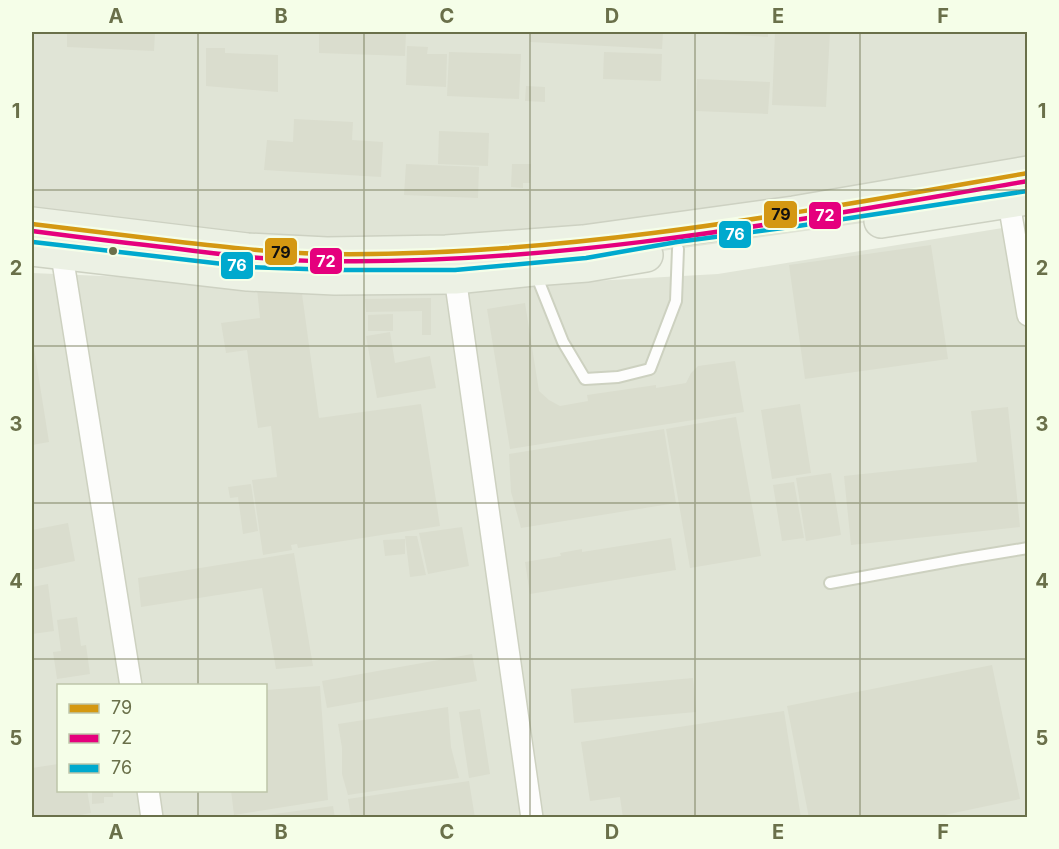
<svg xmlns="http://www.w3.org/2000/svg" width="1059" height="849" viewBox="0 0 1059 849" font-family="Inter,sans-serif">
<rect width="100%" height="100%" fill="#f0f4e8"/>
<!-- industrial -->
<path fill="#e0e4d6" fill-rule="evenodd" d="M32,32H1027V200L533,269L32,254Z
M1027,224V817L32,818V273L434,290L718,274ZM58,686H266V790H58Z"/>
<!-- building -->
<path fill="#daddce" d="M67,32H155L154,51L67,47Z
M319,32H406L405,56L319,53Z
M530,32H663L662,49L530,42Z
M704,32H768V37L704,33Z
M775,32H830L826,107L772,105Z
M407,46L428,47L427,54H447L446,87L406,85Z
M206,48H225V53L278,55V92L206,86Z
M449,52L521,54L519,99L447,96Z
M604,52L662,54L661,81L603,79Z
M697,79L770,82L768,114L696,111Z
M526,86L545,87V102L525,101Z
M294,119L353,122L352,140L383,142L381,177L264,170L267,140L293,142Z
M439,131L489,133L488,166L438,164Z
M406,164L479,167L478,198L404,195Z
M512,164H531L530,183H523V188L511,187Z
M931,245L948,359L805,379L789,265Z
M257,289L302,294L319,418L421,404L440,526L298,548L297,544L291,545L292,550L263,555L252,480L277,477L271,426L258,428L247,350L226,353L221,323L260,318Z
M431,298V335H422V311L366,312L365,299Z
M525,303L539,391L549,400L560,406L588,401L587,395L656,385V388L686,383L691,373L698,366L735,361L744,412L510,449L487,309Z
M393,314V331H368V315Z
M390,332L395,363L430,356L436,388L377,398L366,336Z
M32,342H33L49,442L32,445Z
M800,404L811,473L772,479L761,410Z
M1008,407L1020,527L851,545L844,476L977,462L971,411Z
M736,417L761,556L690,568L666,429Z
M664,429L676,503L521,528L511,492L509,454Z
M831,473L841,535L806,541L796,478Z
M794,482L804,538L782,541L773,485Z
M251,484L258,531L243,534L238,497L230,498L228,487Z
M68,523L75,561L32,570V530Z
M462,527L469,566L428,574L419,533Z
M405,536H417L426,575L410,577Z
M671,538L676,570L530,594L525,562L561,556L560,553L582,549V552Z
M405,539V554L385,556L383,540Z
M294,553L313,666L276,669L262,588L141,607L138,578Z
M48,584L54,631L32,634V587Z
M77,617L81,646L86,645L90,674L57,679L53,652L61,651L57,620Z
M472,654L477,681L327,708L322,681Z
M992,665L1020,799L930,818H809L787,706Z
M693,678L696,712L574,723L571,689Z
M320,686L328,800L234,815L231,790H266V690Z
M448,707L451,747L459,778L348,795L342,774V748L338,724Z
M480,709L490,774L469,778L459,712Z
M784,711L801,818H623L620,797L590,801L581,742Z
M58,764V790H87L91,813L65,818H32V768Z
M469,781L475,818H351L348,799Z
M92,790H113V797H104V803L92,804Z
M333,806L335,818H260V816Z"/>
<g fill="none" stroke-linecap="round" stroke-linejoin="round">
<!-- service casing -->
<g stroke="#cdd1c0" stroke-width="14">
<path id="service" d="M535,272L563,342L585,379L618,377L650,369L676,301L678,249
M830,583L961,559L1028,548"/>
</g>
<!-- minor casing -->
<g stroke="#cdd1c0" stroke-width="24">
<path id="minor" d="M1007,191L1028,315
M60,243L131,686
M455,277L532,818
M148,790L152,818"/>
</g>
<!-- primary casing -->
<g stroke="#cdd1c2" stroke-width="36">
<path id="primary" d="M881,221L1028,198
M32,224L247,250L327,254L446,252L583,242L794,213L1028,173
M32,249L248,274L335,278L455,277L533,269L587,265L646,255"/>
</g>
<!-- service -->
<use href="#service" stroke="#fdfdfc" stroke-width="10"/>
<!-- minor -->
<use href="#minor" stroke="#fdfdfc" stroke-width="21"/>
<!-- primary -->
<use href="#primary" stroke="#ecf1e4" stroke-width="33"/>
<!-- bus-1 casing -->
<g stroke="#f5fee8" stroke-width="9">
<path id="bus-1" d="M32,224C79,230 125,235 172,241C224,247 276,253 328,254C563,257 796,213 1028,173"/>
</g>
<!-- bus-2 casing -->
<g stroke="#f5fee8" stroke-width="9">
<path id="bus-2" d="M32,231C78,237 125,243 172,248C223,255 275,261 327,261C563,265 796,220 1028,181"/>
</g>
<!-- bus-3 casing -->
<g stroke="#f5fee8" stroke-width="9">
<path id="bus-3" d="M33,242L249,267L335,270H455L586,258L677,242L798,226L1027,191"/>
</g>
<!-- bus-1 -->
<use href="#bus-1" stroke="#d49812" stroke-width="4.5"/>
<!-- bus-2 -->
<use href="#bus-2" stroke="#e5007d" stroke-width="4.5"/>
<!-- bus-3 -->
<use href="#bus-3" stroke="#00a9ce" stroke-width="4.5"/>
</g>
<!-- grid -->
<path fill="none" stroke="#6a704a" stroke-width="1.5" stroke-opacity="0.55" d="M198,32V686M364,32V818M530,32V818M695,32V818M860,32V818M32,190H1028M32,346H1028M32,503H1028M32,659H1028M198,790V818"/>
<!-- markers -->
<circle fill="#6a704a" stroke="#f5fee8" stroke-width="2" cx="113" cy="251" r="5"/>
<g stroke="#f5fee8" stroke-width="2">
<rect x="763" y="200" width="35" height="29" rx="6" fill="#d49812"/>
<rect x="808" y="201" width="34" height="29" rx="6" fill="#e5007d"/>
<rect x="718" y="220" width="34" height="29" rx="6" fill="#00a9ce"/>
<rect x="264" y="237" width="34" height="29" rx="6" fill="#d49812"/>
<rect x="309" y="247" width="34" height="28" rx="6" fill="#e5007d"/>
<rect x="220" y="251" width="34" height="29" rx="6" fill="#00a9ce"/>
</g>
<g font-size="16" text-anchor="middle" font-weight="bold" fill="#fff">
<text x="825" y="221">72</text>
<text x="735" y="240">76</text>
<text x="326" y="267">72</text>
<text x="237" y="271">76</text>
</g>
<g font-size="16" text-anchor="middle" font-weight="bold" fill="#111">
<text x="781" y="220">79</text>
<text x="281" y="258">79</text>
</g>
<!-- border -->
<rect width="1059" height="849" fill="none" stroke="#f5fee8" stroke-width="66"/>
<!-- legend -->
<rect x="57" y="684" width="210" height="108" fill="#f5fee8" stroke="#bdc5a9" stroke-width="1.5"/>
<rect x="69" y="704" width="30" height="9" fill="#d49812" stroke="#bdc5a9" stroke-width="1.5"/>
<text x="111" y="714" font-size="18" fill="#6a704a">79</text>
<rect x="69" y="734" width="30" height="9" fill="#e5007d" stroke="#bdc5a9" stroke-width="1.5"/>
<text x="111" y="744" font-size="18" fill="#6a704a">72</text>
<rect x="69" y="764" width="30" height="9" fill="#00a9ce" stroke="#bdc5a9" stroke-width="1.5"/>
<text x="111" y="774" font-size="18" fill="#6a704a">76</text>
<rect x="33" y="33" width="993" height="783" fill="none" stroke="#6a704a" stroke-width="2"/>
<g font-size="20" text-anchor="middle" font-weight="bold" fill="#6a704a">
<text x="116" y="23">A</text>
<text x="281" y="23">B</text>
<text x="447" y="23">C</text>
<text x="612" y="23">D</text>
<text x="778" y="23">E</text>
<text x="943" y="23">F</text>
<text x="16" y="118">1</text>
<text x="1042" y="118">1</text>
<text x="16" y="275">2</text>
<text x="1042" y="275">2</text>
<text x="16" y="431">3</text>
<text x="1042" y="431">3</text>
<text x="16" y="588">4</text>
<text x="1042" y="588">4</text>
<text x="16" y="745">5</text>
<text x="1042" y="745">5</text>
<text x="116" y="839">A</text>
<text x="281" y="839">B</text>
<text x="447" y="839">C</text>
<text x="612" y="839">D</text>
<text x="778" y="839">E</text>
<text x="943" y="839">F</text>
</g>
</svg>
